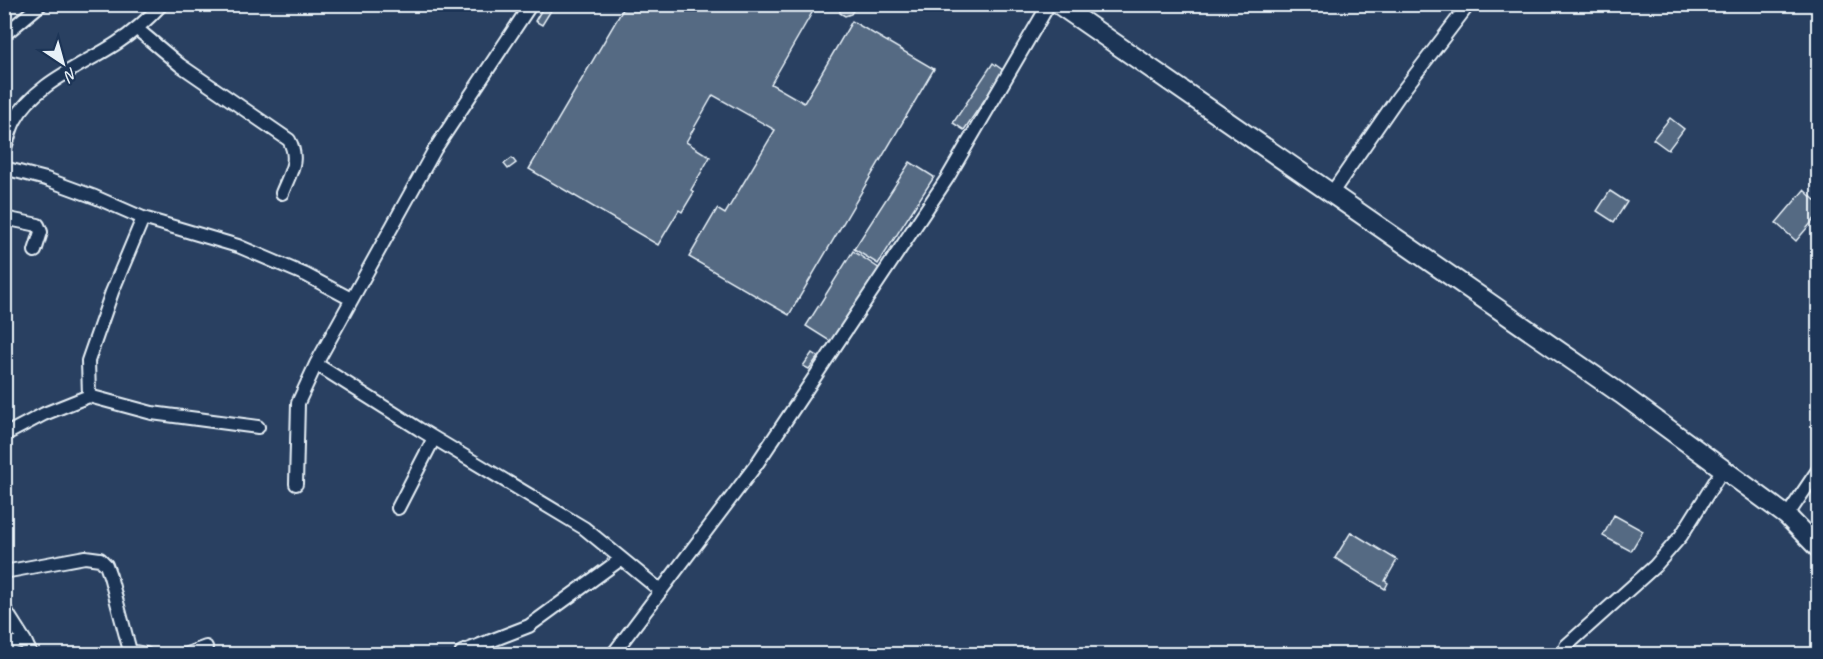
<svg xmlns="http://www.w3.org/2000/svg" width="1823" height="659" viewBox="0 0 1823 659" font-family="Caveat,sans-serif">
<rect width="100%" height="100%" fill="#294061"/>
<filter id="ink" filterUnits="userSpaceOnUse"><feTurbulence type="fractalNoise" baseFrequency=".0167" numOctaves="2"/><feDisplacementMap in="SourceGraphic" scale="12" xChannelSelector="R" yChannelSelector="G"/><feConvolveMatrix kernelMatrix="1 2 1 2 8 2 1 2 1" color-interpolation-filters="sRGB"/></filter>
<g filter="url(#ink)">
<!-- building -->
<path fill="#556a83" stroke="#e8f1f8" stroke-width="1.5" d="M545,4H555L542,25L535,21Z
M626,4H817L771,84L804,103L852,21L934,69L789,315L689,257L717,209L725,214L775,130L713,95L686,142L710,157L691,190L694,192L682,212L679,210L658,245L529,169Z
M839,4H853L854,9L851,14L845,16L840,13Z
M993,63L1004,71L964,130L953,123Z
M1670,118L1684,129L1668,150L1653,139Z
M512,158L516,163L508,169L504,164Z
M910,162L934,177L878,264L854,249Z
M1804,190L1818,203V215L1796,241L1776,223Z
M1610,191L1627,202L1614,222L1597,211Z
M853,251L880,269L833,343L806,326Z
M812,353L818,357L809,369L803,366Z
M1614,515L1643,531L1631,551L1603,536Z
M1351,532L1397,560L1385,581L1388,583L1385,589L1335,558Z
M1818,642V654H1812L1809,651Z"/>
<g fill="none" stroke-linecap="round" stroke-linejoin="round">
<!-- minor casing -->
<g stroke="#e8f1f8" stroke-width="16">
<path id="minor" d="M531,4L435,149L316,364L419,429L584,528L661,591
M137,29L180,65L289,140C300,160 290,173 282,193
M4,35L41,4
M4,150C8,141 10,129 15,120C35,83 84,65 117,43C134,32 148,19 162,4
M4,168L46,179L95,197L143,218L238,246L306,275L351,299
M1331,194L1398,97L1469,4
M4,218L38,225L41,232L35,251
M89,396L152,413L258,427
M4,432H10L44,414L89,396L88,361L112,292L143,218
M296,484L298,403L316,364
M398,508L434,438
M1787,516L1818,470
M4,572L85,557L100,559L106,565L110,576L130,651L146,654
M4,608L25,641L31,654
M4,645L25,641
M1566,646L1655,566L1681,536L1723,469
M462,652L529,626L621,559
M187,654L206,647
M613,654L756,465L948,177L1049,4"/>
</g>
<!-- secondary casing -->
<g stroke="#e8f1f8" stroke-width="22">
<path id="secondary" d="M1058,4L1621,394L1787,516L1818,548"/>
</g>
<!-- minor -->
<use href="#minor" stroke="#1d3557" stroke-width="12"/>
<!-- secondary -->
<use href="#secondary" stroke="#1d3557" stroke-width="18"/>
</g>
</g>
<!-- margin -->
<rect width="1823" height="659" fill="none" stroke="#1d3557" stroke-width="24"/>
<rect x="12" y="12" width="1799" height="635" fill="none" stroke="#e8f1f8" stroke-width="2" filter="url(#ink)"/>
<!-- north arrow -->
<g transform="translate(63 63) rotate(144)" stroke="#1d3557" stroke-width="4.5" paint-order="stroke">
<path d="M0-4.5L10 22L0 15L-10 22Z" fill="#e8f1f8"/>
<text y="-9" font-size="16" font-weight="bold" text-anchor="middle" fill="#e8f1f8">N</text>
</g>
</svg>
